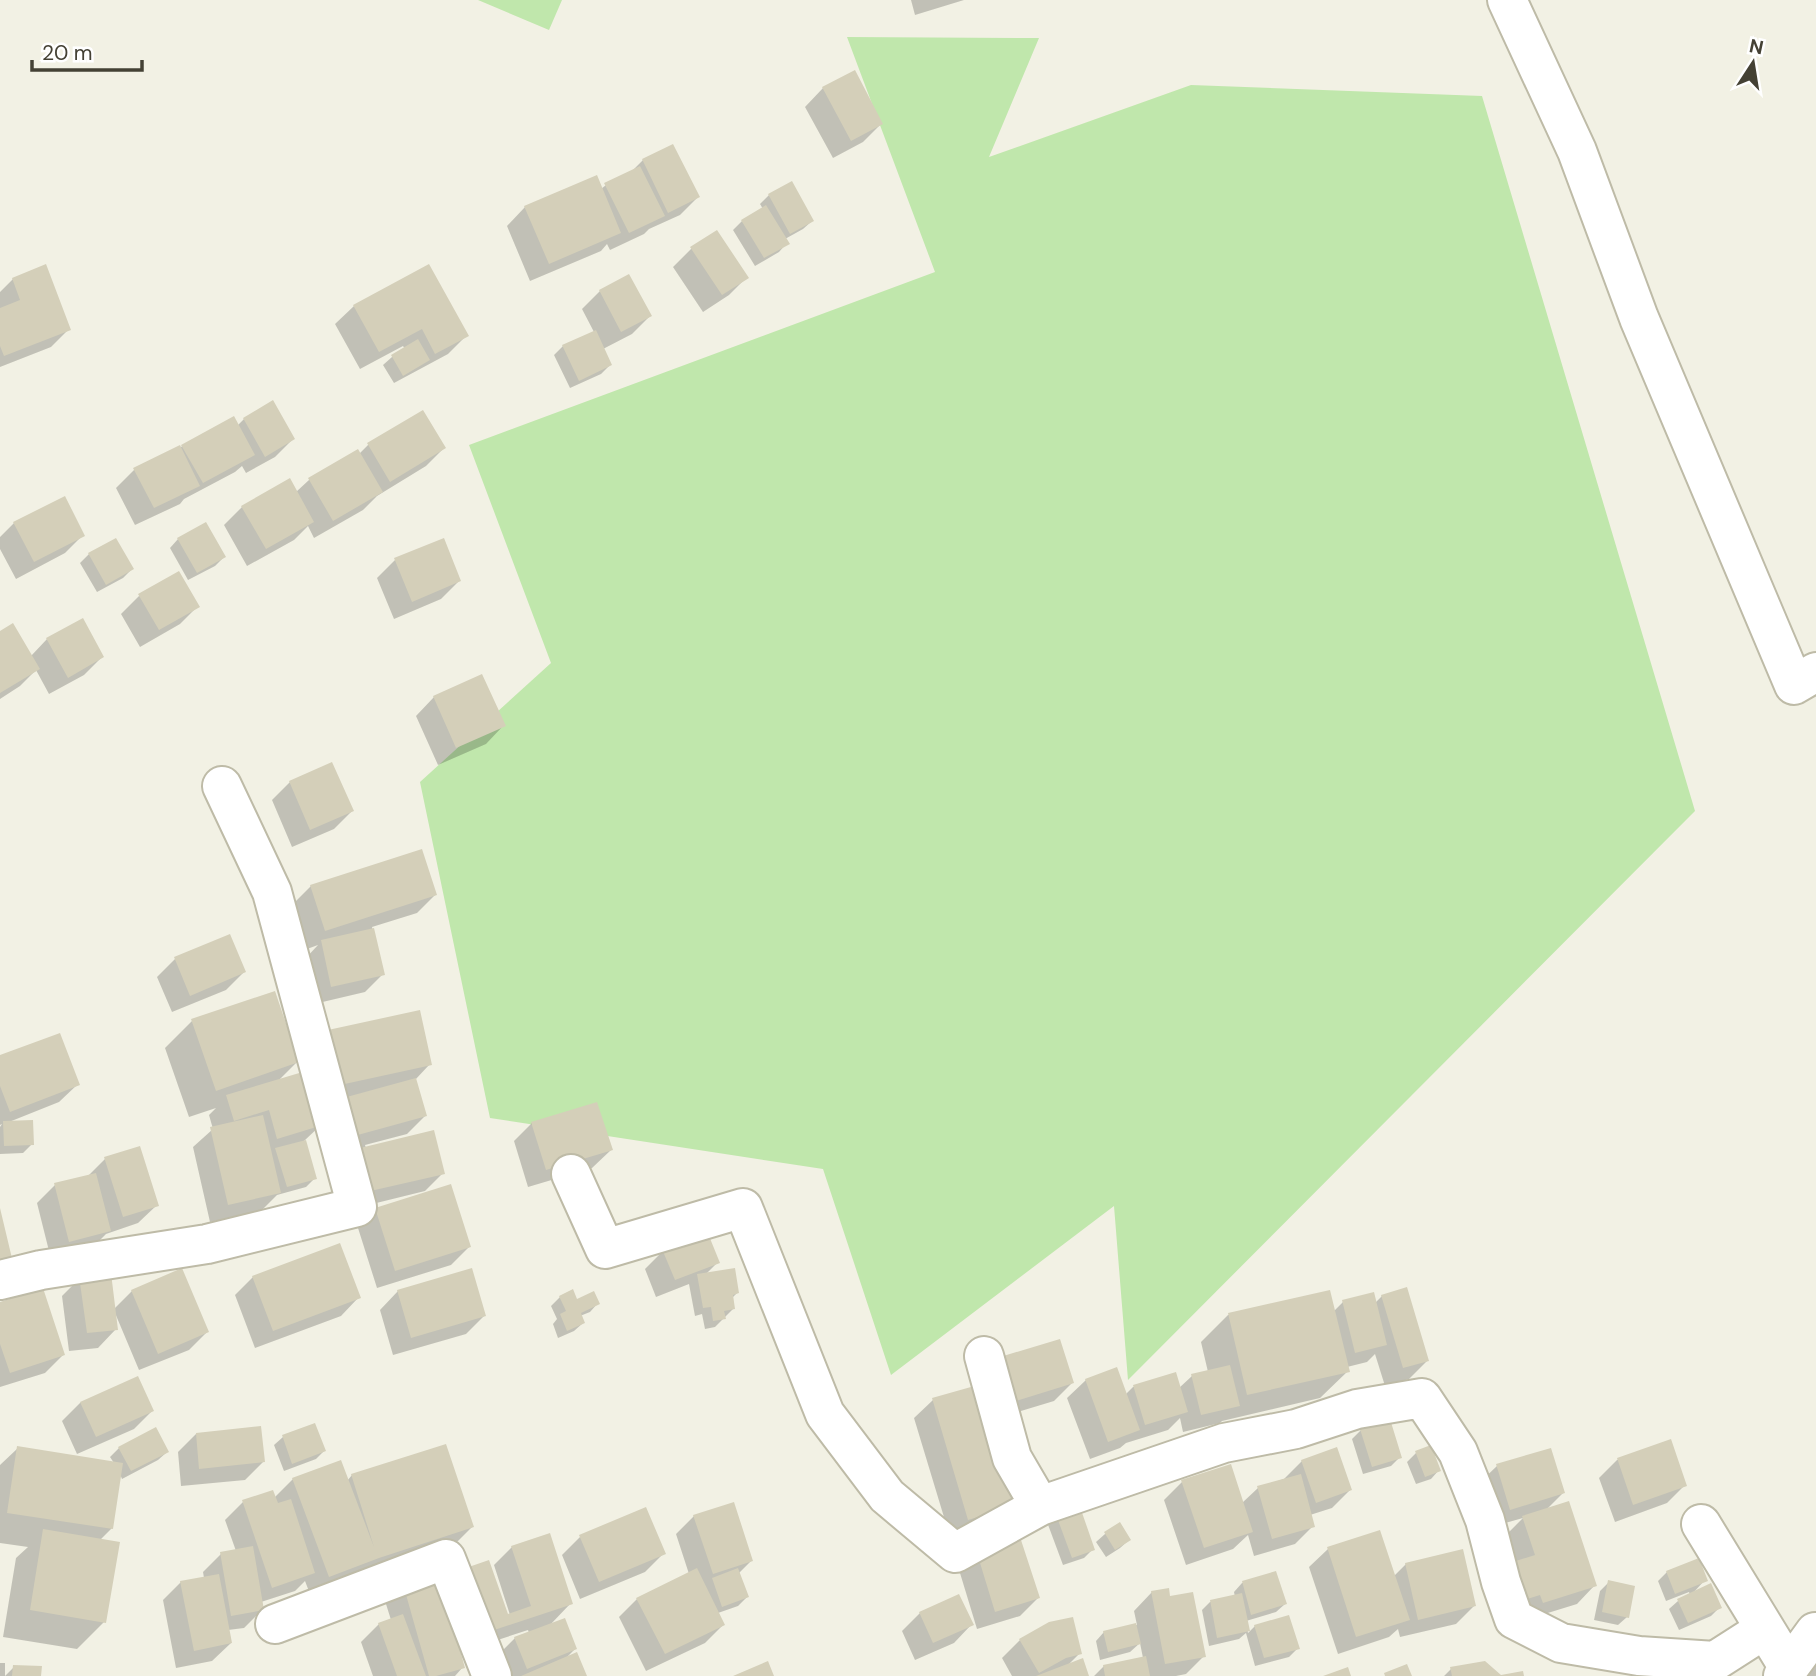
<svg xmlns="http://www.w3.org/2000/svg" width="1816" height="1676" viewBox="0 0 1816 1676" font-family="'DM Sans',sans-serif">
<rect width="100%" height="100%" fill="#f2f1e4"/>
<!-- green -->
<path fill="#c0e7ac" d="M478,0H562L549,30Z
M847,37L1039,38L989,157L1191,85L1482,96L1695,811L1128,1380L1114,1206L891,1375L823,1169L490,1118L420,782L551,663L469,445L935,272Z"/>
<!-- shadow -->
<path fill="#0003" d="M911,0H964L915,15Z
M823,88L881,124L863,142L833,158L805,107Z
M643,160L698,197L680,215L649,229L644,234L610,250L607,244L601,251L530,281L507,226L525,207L601,189L606,185L631,172Z
M769,195L812,221L803,229L785,239L787,243L779,252L755,266L733,230L742,221L763,209L760,204Z
M716,232L747,277L729,295L703,312L673,267L691,249Z
M13,279L69,329L51,347L0,367V292Z
M600,291L650,316L632,334L603,349L610,365L601,374L570,388L554,355L563,346L594,332L582,309Z
M354,306L466,336L448,354L394,383L383,365L392,357L405,349L403,346L360,369L335,324Z
M422,412L444,448L426,466L377,496L363,510L314,538L308,526L294,540L247,566L224,525L242,507L296,492L309,480L357,451L359,454L368,445Z
M244,419L293,439L275,457L246,473L242,466L235,472L184,499L180,504L135,525L116,488L135,469L183,446L237,426Z
M14,523L83,535L65,553L16,579L0,549V537Z
M178,539L224,557L215,566L188,580L170,548Z
M89,554L132,569L123,578L97,592L80,563Z
M395,560L459,581L441,599L394,619L377,578Z
M139,596L198,606L180,624L140,647L121,614Z
M0,633L31,656L47,639L102,657L84,675L49,694L36,670L20,686L0,699Z
M434,697L504,725L486,744L438,765L416,716Z
M290,782L352,811L334,829L292,847L272,800Z
M311,886L435,895L417,913L372,927L383,974L365,992L314,1004L304,960L318,945L307,949L293,904Z
M175,959L244,972L226,990L172,1012L157,977Z
M192,1021L297,1062L278,1081L321,1125L304,1141L315,1178L306,1187L277,1195L261,1211L210,1222L193,1147L213,1129L209,1115L216,1108L189,1117L165,1048Z
M329,1032L430,1064L415,1080L425,1116L407,1134L365,1145L366,1148L443,1173L425,1191L348,1210Z
M0,1057L78,1084L59,1102L9,1122L32,1144L23,1153L0,1154V1127L2,1124L0,1125Z
M532,1123L611,1150L592,1168L528,1187L514,1141Z
M105,1159L157,1205L138,1223L106,1234L91,1249L51,1259L37,1203L55,1185L87,1177Z
M376,1210L469,1247L451,1265L377,1288L358,1228Z
M663,1251L718,1262L706,1274L737,1293L731,1299L733,1309L715,1327L705,1329L702,1314L695,1316L689,1284L656,1297L645,1269Z
M253,1277L359,1297L341,1316L255,1348L235,1295Z
M80,1278L113,1310L132,1291L207,1332L189,1350L139,1370L115,1313L116,1329L98,1348L69,1351L62,1296Z
M398,1291L484,1316L466,1334L393,1355L380,1310Z
M1329,1292L1334,1311L1343,1302L1375,1303L1382,1296L1427,1361L1409,1379L1385,1386L1375,1354L1367,1362L1347,1367L1348,1371L1320,1398L1222,1421L1220,1423L1183,1432L1180,1418L1168,1430L1126,1443L1120,1448L1090,1459L1067,1398L1086,1380L1125,1395L1133,1387L1175,1374L1179,1388L1192,1376L1208,1372L1201,1342L1228,1315Z
M560,1297L576,1301L598,1303L590,1312L580,1316L583,1323L574,1331L558,1338L553,1324L557,1319L551,1306Z
M0,1304L63,1355L45,1373L0,1387Z
M982,1377L1072,1383L1054,1401L995,1419Z
M137,1378L152,1411L134,1429L77,1454L62,1421L80,1403Z
M977,1387L1012,1506L950,1537L914,1418L933,1400Z
M314,1425L324,1451L316,1459L284,1471L274,1445L283,1437Z
M1361,1430L1400,1457L1391,1466L1363,1474L1352,1439Z
M196,1434L263,1462L245,1480L181,1486L178,1452Z
M1670,1441L1685,1485L1667,1503L1615,1522L1599,1478L1617,1460Z
M18,1448L114,1463L110,1457L119,1448L167,1452L158,1460L122,1479L120,1474L112,1528L100,1540L104,1622L77,1649L3,1637L16,1558L28,1547L0,1543V1465Z
M1416,1453L1439,1470L1431,1479L1416,1484L1407,1462Z
M1302,1461L1350,1490L1332,1508L1310,1515L1313,1526L1295,1544L1254,1556L1248,1535L1233,1549L1186,1565L1164,1500L1182,1482L1242,1503L1258,1488L1284,1479Z
M1497,1466L1563,1493L1546,1510L1595,1585L1577,1604L1525,1620L1505,1536L1523,1518L1491,1527L1478,1484Z
M352,1475L472,1527L445,1554L310,1594L305,1581L295,1591L261,1602L262,1610L244,1628L228,1630L231,1643L212,1661L176,1668L163,1600L181,1582L204,1578L203,1572L221,1554L236,1551L225,1520L243,1502L274,1498L293,1479L347,1481Z
M645,1509L663,1554L645,1572L580,1599L562,1555L580,1537Z
M1056,1513L1093,1549L1084,1558L1063,1565L1047,1522Z
M694,1516L751,1561L738,1574L747,1597L738,1606L718,1613L723,1625L705,1643L646,1671L619,1617L637,1599L689,1574L676,1534Z
M1119,1524L1129,1540L1120,1548L1106,1557L1096,1542L1105,1534Z
M512,1547L571,1603L550,1625L575,1649L565,1659L585,1676H504L497,1656L515,1638L529,1633L528,1630L464,1651L450,1610L463,1667L455,1676H373L361,1642L379,1624L391,1620L386,1604L404,1585L507,1616L510,1615L494,1565Z
M1328,1549L1394,1576L1406,1564L1474,1606L1456,1624L1400,1637L1398,1629L1389,1637L1338,1654L1309,1567Z
M978,1555L1038,1598L1020,1616L977,1629L960,1573Z
M1667,1572L1705,1580L1693,1593L1720,1607L1711,1616L1679,1630L1669,1609L1678,1601L1690,1595L1689,1592L1666,1601L1658,1581Z
M1275,1573L1285,1604L1276,1612L1246,1621L1248,1633L1255,1626L1298,1648L1289,1657L1255,1666L1246,1633L1239,1639L1209,1646L1202,1610L1210,1602L1235,1597L1234,1592L1242,1583Z
M1609,1582L1627,1617L1618,1625L1594,1620L1600,1591Z
M1152,1592L1168,1598L1204,1656L1186,1674L1176,1676H1094L1104,1666L1143,1658L1140,1643L1130,1652L1100,1660L1096,1641L1104,1632L1137,1625L1134,1611Z
M920,1613L972,1624L954,1643L915,1660L902,1631Z
M1020,1640L1080,1653L1067,1666L1087,1676H1012L1002,1658Z
M1816,1652V1676H1798Z
M0,1663H5V1676L14,1667L40,1676H0Z
M1451,1669L1500,1676H1444Z"/>
<!-- building -->
<path fill="#d4cfb9" d="M855,70L883,124L851,141L822,87Z
M673,144L700,197L668,213L642,159Z
M640,166L665,216L629,233L604,183Z
M597,175L621,233L549,264L524,206Z
M792,181L814,221L790,234L768,194Z
M766,205L790,244L764,258L741,220Z
M717,230L749,278L722,295L690,247Z
M46,264L71,330L4,356L0,346V308L20,300L12,278Z
M429,264L469,336L435,354L422,329L379,352L353,305Z
M629,274L652,316L621,332L599,290Z
M596,330L612,365L579,381L562,345Z
M418,339L430,360L403,376L391,355Z
M273,400L295,439L265,457L243,418Z
M423,410L446,448L390,482L367,443Z
M234,416L255,455L203,483L181,445Z
M180,445L200,486L154,508L133,468Z
M358,449L383,492L333,521L308,478Z
M290,478L314,522L266,549L241,506Z
M65,496L85,536L34,562L13,522Z
M206,522L226,557L197,573L177,538Z
M116,538L134,569L106,585L88,553Z
M444,538L461,581L412,602L394,558Z
M179,571L200,607L159,630L138,594Z
M83,618L104,657L68,678L46,638Z
M13,623L40,669L0,693V631Z
M482,674L506,726L456,748L433,696Z
M332,762L354,811L310,830L289,781Z
M422,849L437,895L325,931L310,885Z
M374,928L385,975L331,987L321,940Z
M230,934L246,972L190,996L174,957Z
M275,991L299,1062L216,1091L191,1019Z
M420,1010L432,1065L340,1085L328,1030Z
M60,1033L80,1085L10,1112L0,1086V1055Z
M306,1071L323,1125L277,1139L269,1110L234,1121L226,1095Z
M416,1078L427,1116L354,1136L343,1098Z
M597,1102L613,1150L546,1170L531,1122Z
M263,1115L281,1193L228,1205L210,1127Z
M33,1120L34,1145L4,1146L3,1121Z
M434,1130L445,1174L366,1192L356,1149Z
M306,1140L317,1179L287,1187L275,1148Z
M140,1146L159,1206L123,1217L104,1157Z
M96,1173L111,1231L69,1242L54,1183Z
M451,1184L471,1247L395,1271L375,1208Z
M0,1208L15,1271L0,1274Z
M707,1231L720,1263L675,1280L662,1249Z
M340,1243L361,1298L273,1331L252,1276Z
M182,1268L209,1332L158,1354L131,1290Z
M472,1268L486,1316L411,1338L397,1290Z
M735,1268L739,1293L733,1295L735,1309L724,1311L726,1319L713,1321L711,1307L703,1308L697,1274Z
M111,1273L118,1330L87,1333L79,1276Z
M1407,1287L1429,1361L1403,1368L1381,1295Z
M43,1288L65,1355L10,1373L0,1344V1302Z
M573,1289L577,1299L594,1291L600,1304L581,1313L585,1323L567,1331L560,1314L566,1311L559,1296Z
M1330,1290L1350,1372L1247,1395L1228,1313Z
M1374,1292L1387,1345L1355,1353L1342,1300Z
M1060,1339L1074,1383L1013,1402L1000,1357Z
M1230,1365L1240,1406L1201,1415L1191,1374Z
M1117,1367L1140,1430L1108,1442L1085,1379Z
M1176,1372L1188,1412L1145,1425L1133,1385Z
M138,1376L154,1411L96,1437L80,1402Z
M978,1385L1014,1506L968,1520L932,1398Z
M1390,1419L1402,1458L1372,1467L1360,1429Z
M315,1423L326,1451L292,1464L282,1435Z
M261,1426L265,1462L199,1469L196,1433Z
M156,1427L169,1452L131,1471L118,1447Z
M1671,1439L1687,1486L1633,1505L1617,1458Z
M446,1444L474,1527L379,1558L329,1577L292,1478L341,1460L374,1547L351,1474Z
M1431,1445L1441,1471L1425,1477L1415,1451Z
M17,1446L123,1463L113,1529L7,1513Z
M1337,1447L1352,1490L1316,1503L1301,1460Z
M1551,1448L1565,1493L1510,1510L1496,1464Z
M1231,1464L1253,1532L1204,1548L1181,1480Z
M1301,1474L1315,1527L1272,1539L1257,1486Z
M273,1490L278,1503L291,1499L315,1573L272,1588L242,1500Z
M1569,1501L1597,1586L1543,1603L1540,1595L1518,1602L1506,1564L1535,1555L1522,1516Z
M734,1502L753,1561L713,1574L693,1515Z
M1079,1504L1095,1550L1072,1558L1055,1512Z
M646,1507L666,1554L599,1582L579,1535Z
M1120,1522L1131,1540L1115,1550L1104,1532Z
M43,1529L120,1542L106,1623L30,1610Z
M1380,1530L1410,1620L1356,1637L1327,1547Z
M550,1533L573,1604L482,1634L460,1570L489,1560L508,1614L531,1606L511,1546Z
M1021,1540L1040,1598L995,1612L977,1553Z
M253,1546L264,1610L231,1616L220,1552Z
M1463,1549L1476,1606L1418,1620L1405,1563Z
M1699,1558L1708,1581L1675,1594L1666,1571Z
M697,1568L725,1625L665,1654L636,1598Z
M738,1568L749,1597L722,1607L712,1578Z
M1276,1571L1287,1604L1251,1615L1242,1581Z
M219,1574L232,1643L194,1651L180,1581Z
M439,1575L465,1668L436,1676H429L403,1584Z
M1608,1580L1635,1586L1629,1618L1602,1612Z
M1711,1583L1722,1608L1688,1623L1677,1599Z
M1169,1588L1170,1596L1193,1592L1206,1657L1165,1664L1151,1591Z
M1242,1593L1250,1631L1217,1638L1210,1600Z
M959,1594L974,1625L933,1643L919,1612Z
M403,1614L426,1676H397L378,1623Z
M1289,1615L1300,1649L1264,1658L1254,1625Z
M1073,1617L1082,1654L1066,1658L1039,1673L1019,1639L1049,1622Z
M565,1618L577,1649L527,1669L514,1637Z
M1136,1623L1141,1644L1108,1652L1103,1631Z
M577,1652L587,1676H521Z
M1146,1656L1150,1676H1105L1103,1665Z
M1083,1658L1089,1676H1036Z
M768,1661L774,1676H733Z
M1485,1661L1501,1675L1523,1671L1524,1676H1452L1450,1667Z
M1407,1664L1412,1676H1385L1384,1673Z
M13,1665L42,1666L41,1676H12Z
M1348,1667L1351,1676H1323Z"/>
<g fill="none" stroke-linecap="round" stroke-linejoin="round">
<!-- minor casing -->
<g stroke="#bebba7" stroke-width="42">
<path id="minor" d="M1507,0L1577,151L1639,318L1794,685L1816,672
M571,1174L605,1249L743,1208L825,1414L887,1496L955,1553L1040,1506
M0,1280L41,1270L207,1244L357,1207L272,892L222,786
M984,1356L1012,1458L1040,1506L1224,1443L1296,1429L1357,1409L1422,1398L1458,1452L1485,1520L1501,1582L1514,1619L1561,1643L1639,1656L1715,1661L1765,1629
M1701,1524L1789,1668
M275,1624L446,1559L492,1676
M1783,1676L1815,1632"/>
</g>
<!-- minor -->
<use href="#minor" stroke="#fff" stroke-width="38"/>
</g>
<!-- north arrow -->
<g transform="translate(1753 63) rotate(12)" stroke="#ffffff" stroke-width="5" paint-order="stroke">
<path d="M0-5L12 26L0 18L-12 26Z" fill="#444134"/>
<text y="-10" font-size="19" font-weight="bold" text-anchor="middle" fill="#444134">N</text>
</g>
<!-- scale -->
<path d="M32 60v10h110v-10" fill="none" stroke="#444134" stroke-width="3.5"/>
<text x="42" y="60" font-size="21" fill="#444134" stroke="#ffffff" stroke-width="5" paint-order="stroke">20 m</text>
</svg>
